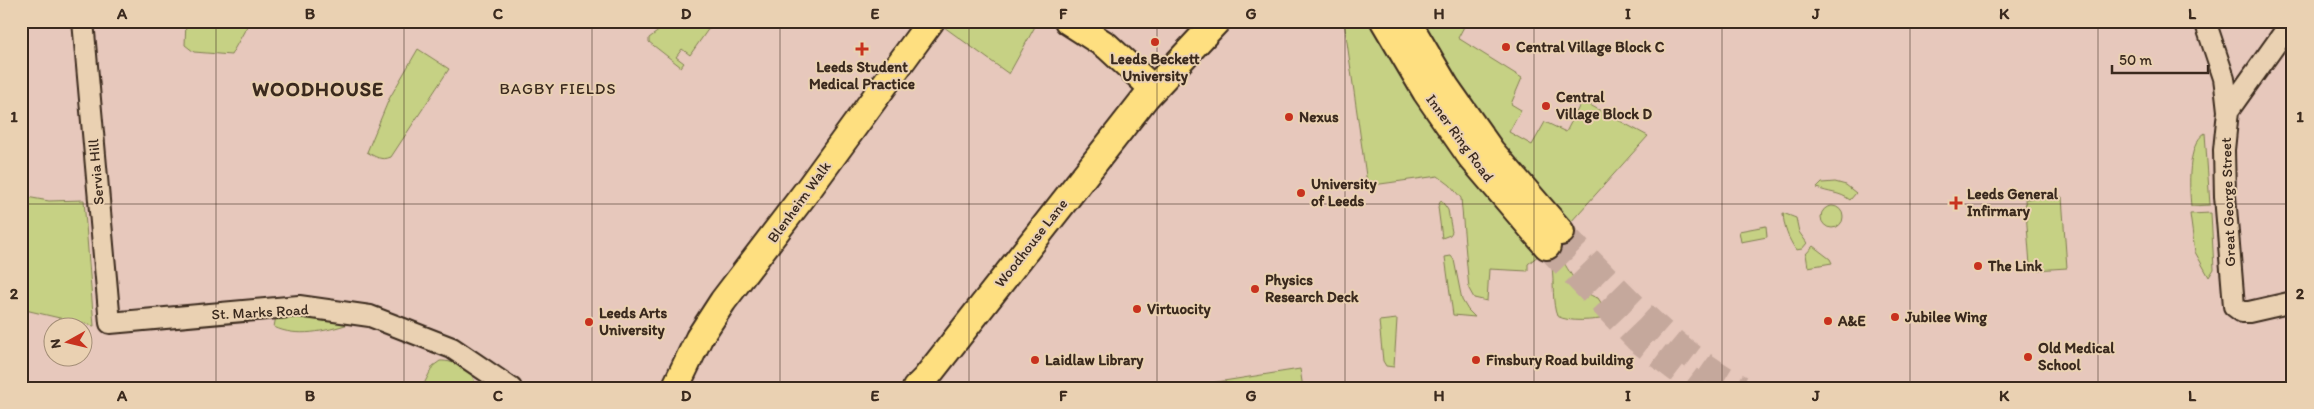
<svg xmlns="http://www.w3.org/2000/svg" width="2314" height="409" viewBox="0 0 2314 409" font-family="Itim,sans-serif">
<rect width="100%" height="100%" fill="#e7c8bc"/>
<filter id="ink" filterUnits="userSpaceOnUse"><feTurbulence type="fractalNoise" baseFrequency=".02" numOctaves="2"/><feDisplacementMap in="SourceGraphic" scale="10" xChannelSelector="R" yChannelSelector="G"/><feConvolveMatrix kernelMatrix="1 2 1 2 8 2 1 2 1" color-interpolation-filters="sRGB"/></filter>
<g filter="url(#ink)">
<!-- green -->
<path fill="#c6d184" stroke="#807e51" d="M186,21H250L231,55L194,52L185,45Z
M672,21H714L690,55L682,49L676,57L684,63L681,67L649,42V38Z
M948,21H1038L1009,74L944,27Z
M1344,21H1371L1387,51L1540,254L1528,264V271L1489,269L1487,301L1474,298L1469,289L1461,198L1450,185L1438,176L1373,185V182L1367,183Z
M1419,21H1467L1458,38L1522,78L1511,104L1521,110L1509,132L1532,145L1545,122L1566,132L1581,103L1588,104L1648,136L1570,223L1536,187L1473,109Z
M418,49L449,69L391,157C382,161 375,157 367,152L389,99Z
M2205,133L2210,205L2191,206C2189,187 2187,144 2205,133Z
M1835,182L1846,185L1856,193L1850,200C1840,192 1828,193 1817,188L1822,183Z
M21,196L49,201L84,200L94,326L21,309Z
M2062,197L2067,268L2036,270L2035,265H2030L2025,199Z
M1441,200L1448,210L1452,232L1450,235L1442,238L1438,207Z
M1821 217a11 11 0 1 1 22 0a11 11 0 1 1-22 0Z
M1783,213L1796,218L1799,232L1807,243L1802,249L1796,250C1788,238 1784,228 1783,213Z
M2211,213L2214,269L2209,277L2195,252L2190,214Z
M1766,226L1767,237L1741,242L1739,231Z
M1813,246L1830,259L1832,263L1808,267L1806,254Z
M1451,256L1454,260L1462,300L1468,310L1475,317L1453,315L1445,257Z
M1560,256C1570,272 1579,293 1598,298L1607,312L1608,318C1593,320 1570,323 1557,316C1552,304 1554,282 1552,267Z
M299,315L350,321L349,324C326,331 297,338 274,327L276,316Z
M1397,319L1394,367L1386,366L1383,361L1379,321Z
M440,361C455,360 477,372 475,388H422L433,366Z
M1300,369L1303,388H1212L1211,383Z"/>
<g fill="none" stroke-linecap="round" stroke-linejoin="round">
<!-- highway-tunnel -->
<path stroke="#c5a89c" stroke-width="26" stroke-dasharray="26 13" stroke-linecap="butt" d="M1561,232C1617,288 1670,350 1741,388
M1547,246L1638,340L1701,388"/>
<!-- secondary casing -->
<g stroke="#3b2a1e" stroke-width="24">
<path id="secondary" d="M83,21L110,323L299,306L370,316L452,348L511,388
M2205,21L2224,78L2226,93L2228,111L2224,150L2225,196L2234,306L2242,312H2249L2293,302
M2228,111L2285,31L2287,21"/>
</g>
<!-- highway casing -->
<g stroke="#3b2a1e" stroke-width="30">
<path id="highway" d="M1068,21L1107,46L1147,83
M1384,21L1426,92L1471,157L1547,246
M1407,21L1446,87L1491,151L1561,232
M675,388L699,338L723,301L810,187L931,21
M916,388L925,379L1146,97L1217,21"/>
</g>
<!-- secondary -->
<use href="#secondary" stroke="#ead1b2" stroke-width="20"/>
<!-- highway -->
<use href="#highway" stroke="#fedf80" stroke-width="26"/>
</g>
</g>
<!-- grid -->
<path fill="none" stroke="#3b2a1e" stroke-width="1" stroke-opacity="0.55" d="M216,21V388M404,21V388M592,21V388M780,21V388M969,21V388M1157,21V388M1345,21V388M1534,21V388M1722,21V388M1910,21V388M2098,21V388M21,204H2293"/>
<!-- markers -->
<g fill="#c8321e" stroke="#ead1b2" stroke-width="2">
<circle cx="1155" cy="42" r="5"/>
<circle cx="1506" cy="47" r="5"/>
<path d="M859.5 41.5h5v5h5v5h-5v5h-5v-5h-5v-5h5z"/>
<circle cx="1546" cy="106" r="5"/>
<circle cx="1289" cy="117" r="5"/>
<circle cx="1301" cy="193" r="5"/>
<path d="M1953.5 195.5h5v5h5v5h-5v5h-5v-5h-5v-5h5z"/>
<circle cx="1978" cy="266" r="5"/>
<circle cx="1255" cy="289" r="5"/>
<circle cx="1137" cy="309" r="5"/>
<circle cx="1895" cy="317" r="5"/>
<circle cx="1828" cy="321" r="5"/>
<circle cx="589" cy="322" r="5"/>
<circle cx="2028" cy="357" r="5"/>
<circle cx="1035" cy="360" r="5"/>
<circle cx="1476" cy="360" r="5"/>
</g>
<g text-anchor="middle" stroke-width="4" stroke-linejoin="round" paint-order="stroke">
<!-- poi labels -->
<g font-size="15" font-weight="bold" fill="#3b2a1e" stroke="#ead1b2" text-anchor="start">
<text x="1516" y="52">Central Village Block C</text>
<text x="1155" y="64" text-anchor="middle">Leeds Beckett<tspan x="1155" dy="17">University</tspan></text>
<text x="862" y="72" text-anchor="middle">Leeds Student<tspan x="862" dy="17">Medical Practice</tspan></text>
<text x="1556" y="102">Central<tspan x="1556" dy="17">Village Block D</tspan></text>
<text x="1299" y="122">Nexus</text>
<text x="1311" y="189">University<tspan x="1311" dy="17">of Leeds</tspan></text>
<text x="1967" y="199">Leeds General<tspan x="1967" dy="17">Infirmary</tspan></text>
<text x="1988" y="271">The Link</text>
<text x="1265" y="285">Physics<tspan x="1265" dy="17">Research Deck</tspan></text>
<text x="1147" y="314">Virtuocity</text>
<text x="599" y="318">Leeds Arts<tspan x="599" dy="17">University</tspan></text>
<text x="1905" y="322">Jubilee Wing</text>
<text x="1838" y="326">A&amp;E</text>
<text x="2038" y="353">Old Medical<tspan x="2038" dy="17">School</tspan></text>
<text x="1045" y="365">Laidlaw Library</text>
<text x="1486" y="365">Finsbury Road building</text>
</g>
<!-- street labels -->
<g font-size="15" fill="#3b2a1e" stroke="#ead1b2">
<text transform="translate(1460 138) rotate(54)" y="5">Inner Ring Road</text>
<text transform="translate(96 172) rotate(-95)" y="5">Servia Hill</text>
<text transform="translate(799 202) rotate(-54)" y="5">Blenheim Walk</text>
<text transform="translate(2228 202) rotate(-92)" y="5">Great George Street</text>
<text transform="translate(1031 243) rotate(-52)" y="5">Woodhouse Lane</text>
<text transform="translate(260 312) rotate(-3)" y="5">St. Marks Road</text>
</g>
<!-- neighbourhood labels -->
<g font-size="16" letter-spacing="1" fill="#3b2a1e" stroke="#ead1b2">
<text x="558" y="94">BAGBY FIELDS</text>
</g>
<!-- district labels -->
<g font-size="20" font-weight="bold" letter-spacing="1" fill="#3b2a1e" stroke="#ead1b2">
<text x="318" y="96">WOODHOUSE</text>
</g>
</g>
<!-- margin -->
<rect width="2314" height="409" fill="none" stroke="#ead1b2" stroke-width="55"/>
<!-- north arrow -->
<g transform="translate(68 342) rotate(262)"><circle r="24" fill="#ead1b2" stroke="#a48e77"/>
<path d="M0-4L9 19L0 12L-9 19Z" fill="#c8321e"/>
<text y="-8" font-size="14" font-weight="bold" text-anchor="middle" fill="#3b2a1e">N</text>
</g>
<!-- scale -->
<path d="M2112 65v8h96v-8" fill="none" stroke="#3b2a1e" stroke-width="2.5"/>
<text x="2119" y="65" font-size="15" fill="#3b2a1e" stroke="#ead1b2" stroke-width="4" paint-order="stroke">50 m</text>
<rect x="28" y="28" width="2258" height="354" fill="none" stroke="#3b2a1e" stroke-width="2"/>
<g font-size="16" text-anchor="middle" font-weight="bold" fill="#3b2a1e">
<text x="122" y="19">A</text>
<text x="310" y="19">B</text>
<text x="498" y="19">C</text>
<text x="686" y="19">D</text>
<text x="875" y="19">E</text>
<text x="1063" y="19">F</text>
<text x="1251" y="19">G</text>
<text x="1439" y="19">H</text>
<text x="1628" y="19">I</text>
<text x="1816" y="19">J</text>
<text x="2004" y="19">K</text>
<text x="2192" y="19">L</text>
<text x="14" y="122">1</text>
<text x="2300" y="122">1</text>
<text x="14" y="299">2</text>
<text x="2300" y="299">2</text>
<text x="122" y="401">A</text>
<text x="310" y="401">B</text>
<text x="498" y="401">C</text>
<text x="686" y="401">D</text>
<text x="875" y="401">E</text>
<text x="1063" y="401">F</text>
<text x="1251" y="401">G</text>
<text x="1439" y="401">H</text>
<text x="1628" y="401">I</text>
<text x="1816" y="401">J</text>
<text x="2004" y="401">K</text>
<text x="2192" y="401">L</text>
</g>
</svg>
